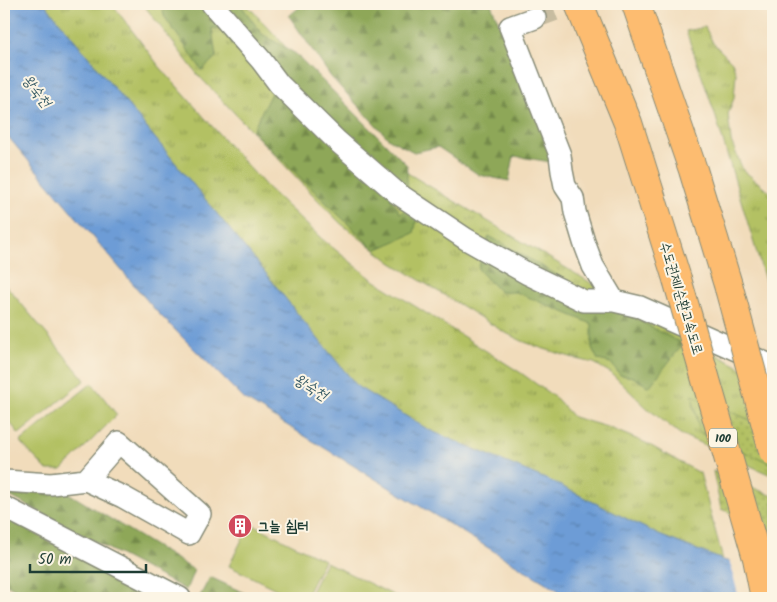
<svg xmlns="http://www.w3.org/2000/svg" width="777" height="602" viewBox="0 0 777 602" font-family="Kalam,'Poor Story',sans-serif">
<defs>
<pattern id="grass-tufts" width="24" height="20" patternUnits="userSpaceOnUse" patternTransform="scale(1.25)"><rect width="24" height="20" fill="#b3c163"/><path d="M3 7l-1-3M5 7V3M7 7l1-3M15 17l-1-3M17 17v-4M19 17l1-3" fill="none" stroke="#919e52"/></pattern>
<pattern id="forest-firs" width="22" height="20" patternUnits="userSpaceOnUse" patternTransform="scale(1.25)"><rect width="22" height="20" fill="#8ea759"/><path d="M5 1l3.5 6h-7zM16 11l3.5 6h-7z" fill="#73894a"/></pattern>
<pattern id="park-dots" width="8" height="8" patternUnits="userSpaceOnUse" patternTransform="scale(1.25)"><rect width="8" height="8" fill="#b3c163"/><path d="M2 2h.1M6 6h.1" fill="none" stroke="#919e52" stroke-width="1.8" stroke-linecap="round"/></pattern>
<pattern id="water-ripples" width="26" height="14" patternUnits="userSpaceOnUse" patternTransform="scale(1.25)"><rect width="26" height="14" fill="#6d9cd6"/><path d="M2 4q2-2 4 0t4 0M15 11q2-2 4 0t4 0" fill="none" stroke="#5980ae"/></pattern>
</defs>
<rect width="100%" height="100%" fill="#fcf5e5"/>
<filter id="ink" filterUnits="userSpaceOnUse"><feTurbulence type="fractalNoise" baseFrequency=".02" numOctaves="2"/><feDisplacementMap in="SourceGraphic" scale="10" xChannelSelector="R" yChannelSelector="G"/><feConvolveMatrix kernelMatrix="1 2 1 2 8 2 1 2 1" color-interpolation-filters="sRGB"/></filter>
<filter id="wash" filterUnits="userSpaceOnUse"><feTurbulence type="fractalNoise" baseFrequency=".0096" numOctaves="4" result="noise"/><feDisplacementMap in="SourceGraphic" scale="20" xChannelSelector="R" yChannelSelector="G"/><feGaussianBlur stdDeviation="1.12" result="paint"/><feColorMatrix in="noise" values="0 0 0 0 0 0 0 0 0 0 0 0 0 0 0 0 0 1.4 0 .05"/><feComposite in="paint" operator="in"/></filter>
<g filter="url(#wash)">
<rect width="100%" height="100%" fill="#f1dcbb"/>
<!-- grass -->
<path fill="url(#grass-tufts)" stroke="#697f4c" d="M45,4H112L159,66L234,151L267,187L322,239L372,279L521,373L557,399L573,417L607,427L646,443L683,464L700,473L723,560L659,535L555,483L429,430L358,387L304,322L264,271Z
M143,4H246L277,37L379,156L658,323L773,385V476L680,434L647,408L611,373L594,363L577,359L541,348L522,341L504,332L392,263L340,223L198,75Z
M705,27L713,43L732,62L736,73L734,98L728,114L731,141L743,170L771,193L773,199V324L765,280L714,111L686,31Z"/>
<!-- forest -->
<path fill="url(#forest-firs)" stroke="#567246" d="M162,4H240L262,34L296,54L407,165V191L390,197L400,213L412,207L418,214L414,233L375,250L252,131L279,77L261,55L247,64L222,29L212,28L216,57L202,70L164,16Z
M303,4H491L550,148L551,162L514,156L509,181L479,175L438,147L414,152L389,139L331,77L289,16Z
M489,236L606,303L683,344L649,387L633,377L620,375L611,363L598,360L592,348V324L516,292H500L478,269Z
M4,491H65L194,570L186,590L4,493Z
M4,517L156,598H34L4,583Z
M210,577L255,598H205L200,596Z"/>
<!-- park -->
<path fill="url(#park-dots)" stroke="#697f4c" d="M692,395L773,430V464L700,433Z
M713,471L773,496V531L721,509Z"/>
<!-- pitch -->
<path fill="#b3c163" stroke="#697f4c" d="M4,283L85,380L19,434L4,415Z
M92,383L117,415L62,470H47L20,442Z
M250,523L324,560L305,598H294L229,566Z
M326,562L399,598H308Z"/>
<!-- water -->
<path fill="url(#water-ripples)" stroke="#466c85" d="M4,4H45L264,271L304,322L358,387L429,430L555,483L659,535L723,560L773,574V598H573L564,594L244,399L157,312L4,132Z"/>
<!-- pier -->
<path fill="#f1dcbb" d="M729,559L773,572V598H739Z"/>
</g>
<g filter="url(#ink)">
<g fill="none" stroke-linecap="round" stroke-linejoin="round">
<!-- minor-tunnel -->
<path stroke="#c7bca0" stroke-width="21" stroke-dasharray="21 11" stroke-linecap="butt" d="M535,18L573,4"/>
<!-- minor casing -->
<g stroke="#888c78" stroke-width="24">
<path id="minor" d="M212,4L261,60L279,84L337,141L397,193L466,239L528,274L584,301H614
M535,18L510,27L560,155L562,171L565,186L573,198L575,212L584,242L593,266L614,301L640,307L770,365L773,370
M4,481L51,484L86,480L123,497L189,534L200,514L119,442L86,480
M4,507L180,598"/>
</g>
<!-- highway casing -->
<g stroke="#888c78" stroke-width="30">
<path id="highway" d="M579,4L628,123L677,279
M636,4L693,170L729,288"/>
</g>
<!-- minor -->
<use href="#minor" stroke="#fff" stroke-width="21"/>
<!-- highway -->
<use href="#highway" stroke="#fdbc6f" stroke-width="28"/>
<!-- highway-bridge casing -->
<g stroke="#888c78" stroke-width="30" stroke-linecap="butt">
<path id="highway-bridge" d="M677,279L757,558L765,598
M729,288L773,451"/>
</g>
<!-- highway-bridge -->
<use href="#highway-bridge" stroke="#fdbc6f" stroke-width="28"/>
</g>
</g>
<!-- icons -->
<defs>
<g id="building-disc" transform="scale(1.25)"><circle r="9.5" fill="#d1495b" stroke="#fcf5e5"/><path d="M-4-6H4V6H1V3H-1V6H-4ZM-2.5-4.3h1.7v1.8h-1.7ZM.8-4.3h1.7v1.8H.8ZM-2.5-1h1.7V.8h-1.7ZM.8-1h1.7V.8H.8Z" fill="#fff"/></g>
</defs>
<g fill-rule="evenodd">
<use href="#building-disc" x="240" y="526"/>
</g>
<g text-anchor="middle" stroke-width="4" stroke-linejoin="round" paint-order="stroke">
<!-- shield labels -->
<rect fill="#fcf5e5" stroke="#617469" stroke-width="1" x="709" y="428.5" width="28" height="19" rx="4"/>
<g font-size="12" font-weight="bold" fill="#1f3d34">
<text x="723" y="442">100</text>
</g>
<!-- street labels -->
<g font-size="14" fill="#1f3d34" stroke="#fcf5e5">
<text transform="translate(682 298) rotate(73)" y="5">수도권제1순환고속도로</text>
</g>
<!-- poi labels -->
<g font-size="14" font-weight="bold" fill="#1f3d34" stroke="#fcf5e5" text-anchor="start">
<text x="258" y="531">그늘 쉼터</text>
</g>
<!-- water labels -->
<g font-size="15" font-style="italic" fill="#365a65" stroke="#fcf5e5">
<text transform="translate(37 91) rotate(52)" y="5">왕숙천</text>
<text transform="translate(311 387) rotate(31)" y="5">왕숙천</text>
</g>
</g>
<!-- margin -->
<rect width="777" height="602" fill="none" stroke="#fcf5e5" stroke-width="20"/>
<!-- scale -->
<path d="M30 564v8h116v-8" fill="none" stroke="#1f3d34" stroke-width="2.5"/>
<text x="38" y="564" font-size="15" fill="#1f3d34" stroke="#fcf5e5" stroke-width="4" paint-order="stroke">50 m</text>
</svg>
